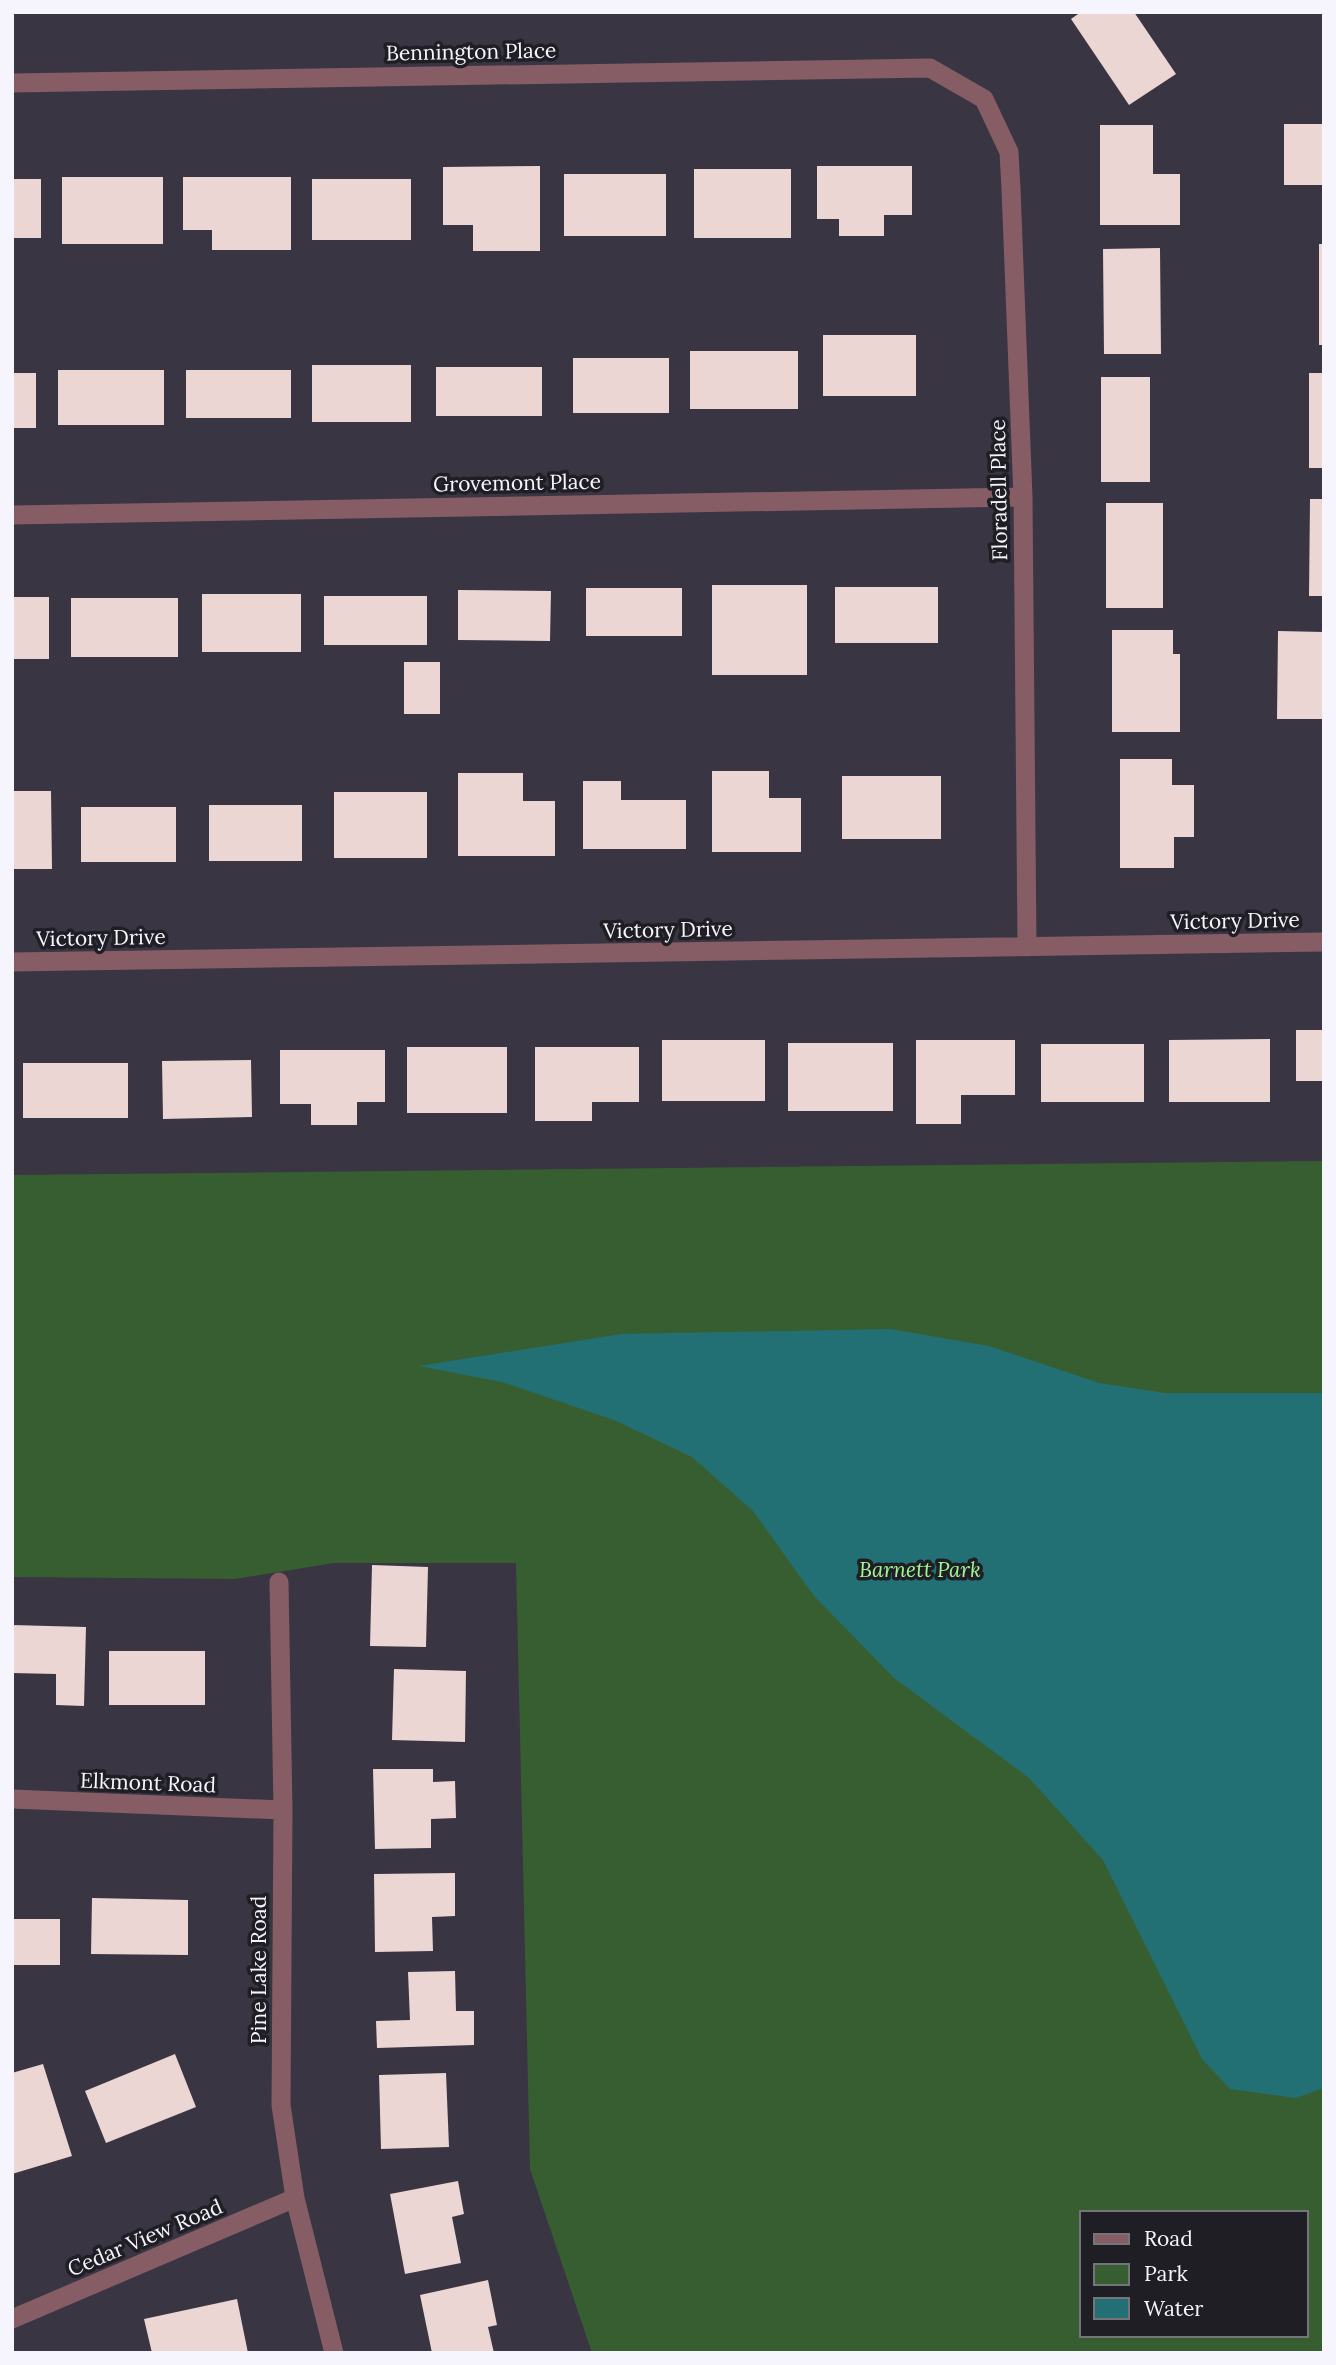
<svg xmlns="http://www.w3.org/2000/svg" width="1336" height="2365" viewBox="0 0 1336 2365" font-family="Lora,serif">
<rect width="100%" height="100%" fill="#393543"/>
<!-- green -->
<path fill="#375e31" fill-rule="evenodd" d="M1324,1161V2353H592L530,2169L516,1563H334L235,1579L12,1577V1175ZM1082,2213H1306V2335H1082Z"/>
<!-- water -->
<path fill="#227074" d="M890,1329L989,1346L1099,1383L1165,1393H1324V2088L1296,2098L1230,2089L1202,2059L1103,1860L1029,1778L894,1678L814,1596L753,1511L692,1457L614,1420L502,1382L419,1366L621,1334Z"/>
<!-- building -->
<path fill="#ecd6d3" d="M1081,12H1134L1176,74L1129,105L1071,19Z
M1284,124H1324V185H1284Z
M1100,125H1153V174H1180V225H1100Z
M540,166V251H473V225H443V167Z
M817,166H912V215H884V236H839V219H817Z
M694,169H791V238H694Z
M564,174H666V236H564Z
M62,177H163V244H62Z
M183,177H291V250H212V230H183Z
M12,179H41V238H12Z
M312,179H411V240H312Z
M1319,244H1324V345H1319Z
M1160,248L1161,354H1104L1103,249Z
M823,335H916V396H823Z
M690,351H798V409H690Z
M573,358H669V413H573Z
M312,365H411V422H312Z
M436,367H542V416H436Z
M58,370H164V425H58Z
M186,370H291V418H186Z
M12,373H36V428H12Z
M1309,373H1324V468H1309Z
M1101,377H1150V482H1101Z
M1310,499H1324V596H1309Z
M1106,503H1163V608H1106Z
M712,585H807V675H712Z
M835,587H938V643H835Z
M586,588H682V636H586Z
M458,590L551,591L550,641L458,640Z
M202,594H301V652H202Z
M324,596H427V645H324Z
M12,597H49V659H12Z
M71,598H178V657H71Z
M1112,630H1173V654H1180V732H1112Z
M1278,631L1324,632V719H1277Z
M404,662H440V714H404Z
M1120,759H1172V785H1194V837H1174V868H1120Z
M712,771H769V798H801V852H712Z
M458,773H523V801H555V856H458Z
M842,776H941V839H842Z
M583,781H621V800H686V849H583Z
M12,791H51L52,869H12Z
M334,792H427V858H334Z
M209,805H302V861H209Z
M81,807H176V862H81Z
M1296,1030H1324V1081H1296Z
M1270,1039V1102H1169V1040Z
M662,1040H765V1101H662Z
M916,1040H1015V1095H961V1124H916Z
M788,1043H893V1111H788Z
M1041,1044H1144V1102H1041Z
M407,1047H507V1113H407Z
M535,1047H639V1102H592V1121H535Z
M280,1050H385V1102H357V1125H311V1104H280Z
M251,1060L252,1117L163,1119L162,1061Z
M23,1063H128V1118H23Z
M372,1565L428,1567L426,1647L370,1646Z
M12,1625L86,1627L84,1706L56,1705V1674L12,1673Z
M109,1651H205V1705H109Z
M394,1669L466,1671L465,1742L392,1740Z
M373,1769H433V1782L455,1781L456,1818L431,1819V1848L375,1849Z
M455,1873V1916L432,1917L433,1951L375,1952L374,1874Z
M92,1898L188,1900V1955L91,1954Z
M12,1919H60V1965H12Z
M455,1971L456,2011H474V2045L377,2048L376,2021L410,2020L408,1972Z
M175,2054L196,2107L106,2143L85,2091Z
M43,2064L72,2156L12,2174V2073Z
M446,2073L449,2147L381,2149L379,2075Z
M458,2181L464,2214L452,2217L461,2263L405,2274L390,2194Z
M488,2280L497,2325L488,2327L494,2353H432L420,2295Z
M237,2299L248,2353H152L144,2319Z"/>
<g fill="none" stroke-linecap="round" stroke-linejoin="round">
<!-- minor -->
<path stroke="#865c65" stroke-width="19" d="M12,83L930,68L984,99L1009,152L1011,189L1023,497L1027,947
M12,515L1023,497
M12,962L1324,942
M279,1582L283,1810L281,2105L295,2198L334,2353
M12,1799L283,1810
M12,2319L295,2198"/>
</g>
<g text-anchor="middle" stroke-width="7" stroke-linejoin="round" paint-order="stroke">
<!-- street labels -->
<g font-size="21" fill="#f6f4fd" stroke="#1f1e24">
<text transform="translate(471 52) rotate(-1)" y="7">Bennington Place</text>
<text transform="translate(517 483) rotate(-1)" y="7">Grovemont Place</text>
<text transform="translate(999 490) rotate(-91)" y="7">Floradell Place</text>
<text transform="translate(1235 921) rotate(-1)" y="7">Victory Drive</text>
<text transform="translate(668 930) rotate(-1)" y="7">Victory Drive</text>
<text transform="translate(101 938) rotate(-1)" y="7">Victory Drive</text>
<text transform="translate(148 1783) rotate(2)" y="7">Elkmont Road</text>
<text transform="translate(259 1970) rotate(-90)" y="7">Pine Lake Road</text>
<text transform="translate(145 2238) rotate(-23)" y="7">Cedar View Road</text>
</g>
<!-- park labels -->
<g font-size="21" font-style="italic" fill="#a1f594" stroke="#1f1e24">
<text x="920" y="1577">Barnett Park</text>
</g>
</g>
<!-- border -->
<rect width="1336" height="2365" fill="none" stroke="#f6f4fd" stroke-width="28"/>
<!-- legend -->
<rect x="1080" y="2211" width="228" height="126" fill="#1f1e24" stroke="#75747b" stroke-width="2"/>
<rect x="1094" y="2234" width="35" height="10" fill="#865c65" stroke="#75747b" stroke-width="2"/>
<text x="1144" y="2246" font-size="21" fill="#f6f4fd">Road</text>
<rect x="1094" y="2264" width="35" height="21" fill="#375e31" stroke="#75747b" stroke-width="2"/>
<text x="1144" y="2281" font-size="21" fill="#f6f4fd">Park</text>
<rect x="1094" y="2298" width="35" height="21" fill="#227074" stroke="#75747b" stroke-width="2"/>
<text x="1144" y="2316" font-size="21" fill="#f6f4fd">Water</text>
</svg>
